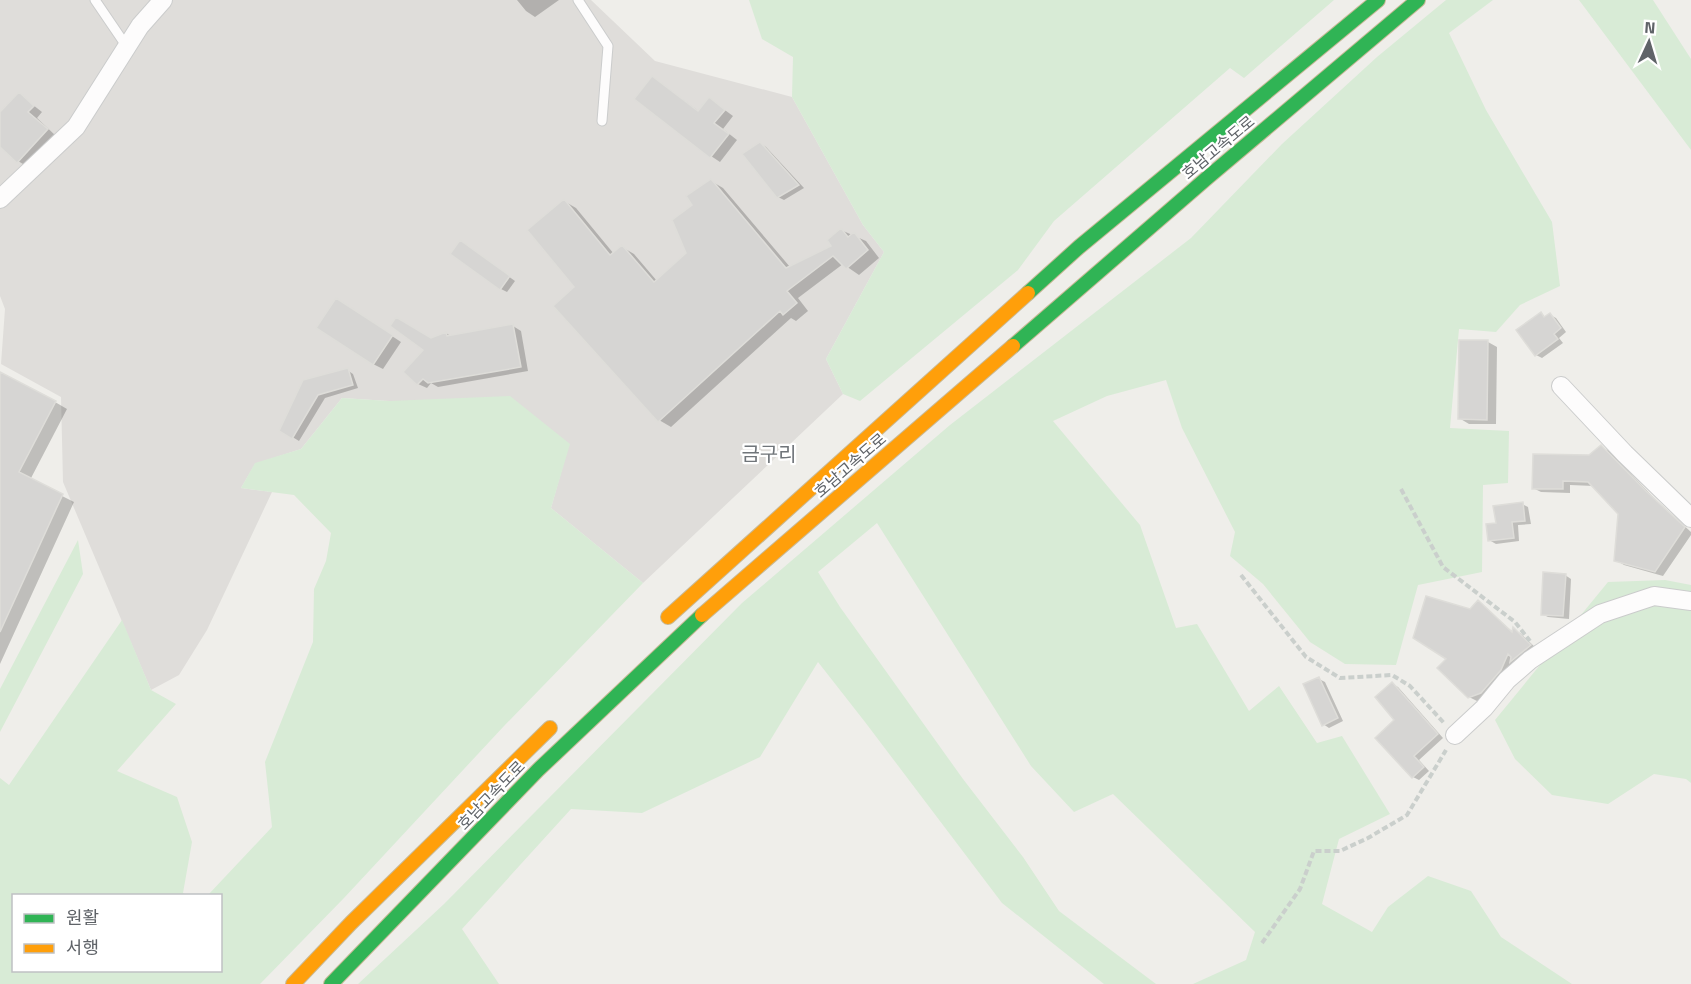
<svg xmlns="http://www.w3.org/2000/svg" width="1691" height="984" viewBox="0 0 1691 984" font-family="'Titillium Web','Noto Sans KR',sans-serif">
<rect width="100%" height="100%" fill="#efeeea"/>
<!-- industrial -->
<path fill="#dfddda" d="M0,0H591L655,61L792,97L863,225L884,252L826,359L843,394L643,583L551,508L569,444L389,401L342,398L301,449L255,464L241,488L272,492L207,630L179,675L151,690L63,482L61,397L1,364L5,309L0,296Z"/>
<!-- green -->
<path fill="#d8ebd6" d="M749,0H1334L1244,78L1230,68L1054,221L1018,270L860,401L843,394L826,359L884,252L863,225L792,97L793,57L762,39Z
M1446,0H1493L1449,33L1486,110L1552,222L1560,286L1520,305L1496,332L1459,329L1450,428L1509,431L1508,483L1483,485L1482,572L1418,585L1396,665L1345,664L1310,642L1263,584L1230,556L1235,532L1182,428L1166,380L1107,396L1053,421L1140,525L1176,628L1197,624L1249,711L1279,686L1317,743L1342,736L1390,814L1339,839L1322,904L1372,932L1388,907L1428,876L1471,891L1501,937L1572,984H1193L1246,960L1255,932L1113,794L1074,812L1031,766L877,523L818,572L840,607L963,779L1023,857L1059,911L1156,984H1104L1002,903L865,722L818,662L760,757L642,813L571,809L462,929L499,984H358L444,904L742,603L950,425L1191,238L1282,144L1377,57Z
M1579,0H1653L1691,59V150Z
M510,396L570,444L551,508L643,583L504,726L344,898L260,984H0V778L9,785L122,620L151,690L176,704L117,771L177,797L192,842L183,893L187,895L14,896V970H220V896L208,895L272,827L265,762L313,642L314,589L326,561L331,533L294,495L241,488L255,463L301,449L342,398L389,401Z
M78,540L83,574L0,732V689Z
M1665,580L1691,585V783L1686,779L1654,774L1608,804L1552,795L1515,759L1495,720L1608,582Z"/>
<!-- shadow -->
<path fill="#0003" d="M517,0H559L535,17L526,11Z
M653,78L700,112L718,105L733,116L723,129L737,140L720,162L711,156Z
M19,94L42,112L37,118L56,136L28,167L18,161L0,145V114Z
M760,143L766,147L804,188L784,200L778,197Z
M711,181L723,188L790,267L833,247L841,230L866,241L879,258L859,275L843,264L798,298L808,311L796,321L791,318L671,427L659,420L576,287L564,201L576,208L614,254L622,247L634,254L657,281L687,253L694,205Z
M467,246L515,281L507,292L501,289Z
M345,305L401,342L383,369L373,364Z
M1541,314L1546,317L1550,315L1556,318L1566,332L1559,338L1563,343L1542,358L1536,355Z
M513,326L521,331L528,371L438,387L431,383L427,388L418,384L425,350L431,339L446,333L452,337Z
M1461,342H1488L1497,347L1496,424H1469L1459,418Z
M347,370L353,374L358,388L325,398L299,441L281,430L304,382Z
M0,385L55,402L67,409L30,480L74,502L0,664Z
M1601,447L1609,451L1654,498L1691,532V535L1663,576L1624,565L1616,560L1620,514L1594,486L1570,485V493L1541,492L1533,488L1590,456Z
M1522,504L1528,507L1531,524L1518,525L1519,541L1496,544L1489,540L1497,524Z
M1565,575L1571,579L1569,619L1548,617L1542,614Z
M1478,602L1514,633V630L1520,633L1537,649L1518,665L1513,662L1508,674L1489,697L1477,701L1469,697L1448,659L1470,611Z
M1319,679L1325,682L1343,721L1329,728L1323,724Z
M1392,684L1398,687L1443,738L1419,760L1429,771L1419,780L1413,777L1377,738L1397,720Z"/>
<!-- building -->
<path fill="#d6d5d3" stroke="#deddd9" stroke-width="1.5" d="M652,76L698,111L709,97L725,110L714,123L729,134L710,158L634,99Z
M19,92L34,106L28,112L48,129L17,163L0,147V112Z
M760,142L799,185L777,198L742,154Z
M711,179L786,268L831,246L827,240L841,228L848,237L854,232L868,250L846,269L833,256L787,291L797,303L783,315L780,311L658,422L553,306L574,287L527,230L564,199L610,255L622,245L654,282L686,253L672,220L692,205L686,196Z
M460,240L510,276L500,290L450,254Z
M336,298L393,335L373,365L316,328Z
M1541,312L1544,317L1550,313L1561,328L1554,334L1558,339L1535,356L1516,330Z
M396,317L431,338L446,332L447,336L513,324L521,367L428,383L423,379L417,385L403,372L423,350L390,326Z
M1459,340H1488L1487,420L1458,419Z
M348,368L353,385L318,395L292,439L279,431L303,380Z
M0,372L56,401L19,472L63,494L0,632Z
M1601,445L1646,491L1685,527L1655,572L1614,561L1618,514L1588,482L1563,481V489H1532L1533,454L1589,455Z
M1523,502L1525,521L1512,522L1514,538L1488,541L1486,524L1496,523L1493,506Z
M1543,572L1566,574L1563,616L1541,615Z
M1426,596L1470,609L1478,600L1512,632L1513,627L1531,645L1510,662L1511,657L1508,654L1501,670L1481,693L1468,698L1437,668L1446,659L1413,638Z
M1319,677L1338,718L1322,726L1303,684Z
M1392,682L1438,734L1414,756L1424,767L1412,778L1375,738L1394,720L1375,697Z"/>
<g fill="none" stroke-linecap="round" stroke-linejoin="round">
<!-- lane casing -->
<g stroke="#cbcccc" stroke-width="11">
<path id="lane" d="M95,0L127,47
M578,0L608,46L602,121"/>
</g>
<!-- street casing -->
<g stroke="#cbcccc" stroke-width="20">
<path id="street" d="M0,199L76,127L140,26L163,0
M1561,386L1625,454L1691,518
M1455,735L1484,708L1507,680L1530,660L1600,614L1654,596L1691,601"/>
</g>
<!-- fast casing -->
<g stroke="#c8b996" stroke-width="16">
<path id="fast" d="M1028,293L1079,247L1378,0
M1013,346L1207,178L1418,0
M331,984L538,770L702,615"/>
</g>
<!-- slow casing -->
<g stroke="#c8b996" stroke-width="16">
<path id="slow" d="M702,615L1013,346
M668,617L1028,293
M293,984L351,923L550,728"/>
</g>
<!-- path -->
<path stroke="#cacfcc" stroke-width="4" stroke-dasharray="6 3" stroke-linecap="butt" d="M1401,489L1443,567L1515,622L1530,641
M1241,575L1306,657L1340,678L1392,675L1410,686L1444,723
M1262,943L1300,889L1314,851H1340L1368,838L1407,815L1446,750"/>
<!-- lane -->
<use href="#lane" stroke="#fdfcfc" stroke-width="9"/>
<!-- street -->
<use href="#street" stroke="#fdfcfc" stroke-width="18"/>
<!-- fast -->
<use href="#fast" stroke="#30b455" stroke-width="14"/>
<!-- slow -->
<use href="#slow" stroke="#ff9f0a" stroke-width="14"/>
</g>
<g text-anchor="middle" stroke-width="4.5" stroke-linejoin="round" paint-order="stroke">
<!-- street labels -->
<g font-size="16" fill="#5f6368" stroke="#fff">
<text transform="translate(1218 147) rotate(-40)" y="6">호남고속도로</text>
<text transform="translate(850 465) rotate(-41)" y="6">호남고속도로</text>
<text transform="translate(491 795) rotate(-46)" y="6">호남고속도로</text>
</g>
<!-- quarter labels -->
<g font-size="20" fill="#70757a" stroke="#fff">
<text x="769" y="461">금구리</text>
</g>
</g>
<!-- legend -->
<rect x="12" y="894" width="210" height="78" fill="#ffffff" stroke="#bfc1c3" stroke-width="1.5"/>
<rect x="24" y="914" width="30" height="9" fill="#30b455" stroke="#bfc1c3" stroke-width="1.5"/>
<text x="66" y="924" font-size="18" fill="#5f6368">원활</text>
<rect x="24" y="944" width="30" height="9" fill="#ff9f0a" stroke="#bfc1c3" stroke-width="1.5"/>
<text x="66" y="954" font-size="18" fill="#5f6368">서행</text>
<!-- north arrow -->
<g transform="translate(1649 42) rotate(4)" stroke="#ffffff" stroke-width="4.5" paint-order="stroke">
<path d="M0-4.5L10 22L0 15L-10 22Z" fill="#5f6368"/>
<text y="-9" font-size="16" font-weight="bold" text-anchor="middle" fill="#5f6368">N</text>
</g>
</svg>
